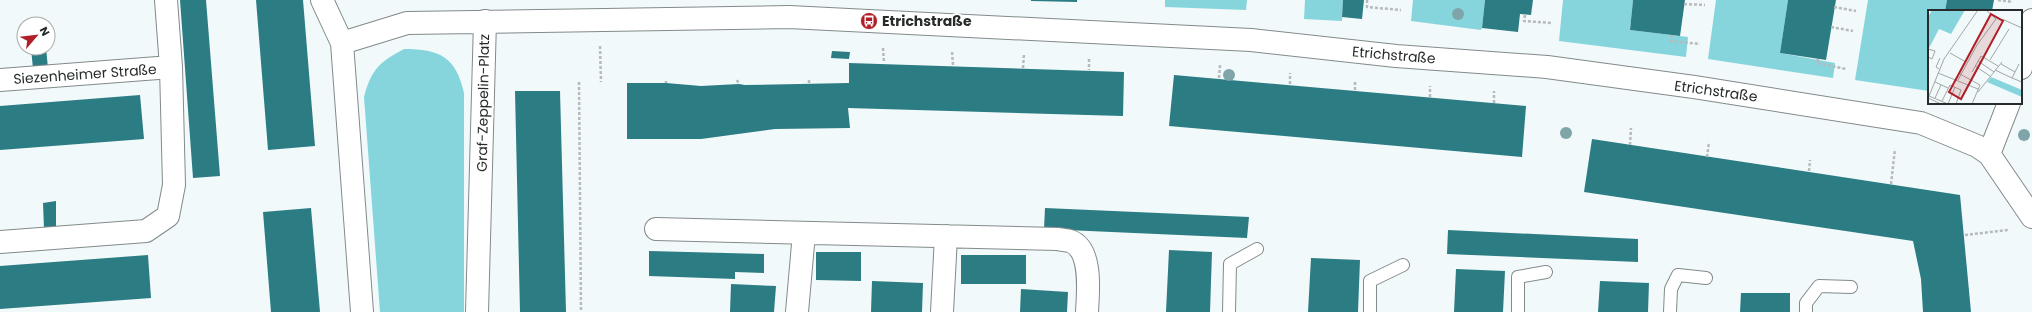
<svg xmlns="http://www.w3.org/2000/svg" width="2032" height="312" viewBox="0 0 2032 312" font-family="Poppins,sans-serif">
<rect width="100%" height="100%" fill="#f1f9fa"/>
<!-- green -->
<path fill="#86d5dd" d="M1165,0H1247L1246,10L1165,7Z
M1305,0H1343L1342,21L1304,19Z
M1413,0H1485L1482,28L1481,30L1411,21Z
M1563,0H1633L1630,30L1688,37L1686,57L1559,41Z
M1716,0H1788L1780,53L1835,63L1833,78L1708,59Z
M1868,0H1947L1945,11H1929V91L1855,80Z
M404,49C440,49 456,57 464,93V312H380L364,97C371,70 379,62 404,49Z"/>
<!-- building -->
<path fill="#2c7c84" d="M180,0H206L220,176L193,178Z
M256,0H303L315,146L268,150Z
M1031,0H1077V2L1031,1Z
M1343,0H1364L1362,19L1342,17Z
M1485,0H1533L1531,15L1520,14L1518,32L1482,28Z
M1633,0H1685L1680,36L1630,30Z
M1788,0H1836L1826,60L1780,53Z
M1947,0H1994L1992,11H1945Z
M31,48H46L48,68L33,69Z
M832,51L850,52L849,59L831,58Z
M849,63L1124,72L1123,116L848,108L850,128L775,129L701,139H627V83H666L701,86L739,84L745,85L849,83Z
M1174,75L1526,106L1522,157L1169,126Z
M515,91H560L566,312H520Z
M140,95L144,139L0,150V106Z
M1592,139L1960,195L1971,312H1923L1921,279L1913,241L1584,192Z
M56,201V229H44L43,203Z
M311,208L320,312H271L263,212Z
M1045,208L1249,217L1247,238L1044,229Z
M1448,230L1638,239V262L1447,254Z
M1169,250L1212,252L1210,312H1166Z
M649,251L764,254V273L735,272V279L649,276Z
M816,252H861V281L816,280Z
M148,255L151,298L0,309V266Z
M961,255H1026V284H961Z
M1311,258L1360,260L1358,312H1308Z
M1456,269L1505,271L1503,312H1454Z
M872,281L923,283L922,312H871Z
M1600,281L1649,283L1648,312H1598Z
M731,284L776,286L774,312H730Z
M1021,289L1068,292L1067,312H1020Z
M1741,293H1790V312H1740Z"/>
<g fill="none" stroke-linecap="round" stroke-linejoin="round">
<!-- service casing -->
<g stroke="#838a8b" stroke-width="14">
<path id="service" d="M1229,312L1230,264L1257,249
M1370,312V281L1403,265
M1518,312V277L1546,272
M1670,312L1671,289L1678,275L1706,278
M1806,312V303L1819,286L1851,287"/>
</g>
<!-- minor casing -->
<g stroke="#838a8b" stroke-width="24">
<path id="minor" d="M322,0L342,43L362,312
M342,43L407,23L789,17L1251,40L1396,56L1547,67L1694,87L1921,123L1977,146L1989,154L2032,217
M2021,68L2032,20
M0,80L171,67
M1989,154L2009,103
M656,229L1058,239C1062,240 1066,240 1070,241C1093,249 1088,293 1087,312
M0,242L146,231L168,216L174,185L171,67L166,0
M477,312L485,21
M797,312L804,233
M942,312L946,236"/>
</g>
<!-- path -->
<path stroke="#b5bbbc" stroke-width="2.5" stroke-dasharray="3 2" stroke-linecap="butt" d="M1367,0V7L1401,10
M1998,0L2013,2
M1684,4L1705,5
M1834,7L1856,11
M1525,15L1524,21L1552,23
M1831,27L1853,31
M1672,35L1671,41L1700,44
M600,46L601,82
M883,48L884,63
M952,52L953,65
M1089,59V70
M1818,59L1817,63L1846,69
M1023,68L1024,54
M1219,78L1220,65
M737,80L739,84
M666,81V83
M579,82L581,312
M809,83V78
M1290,84V73
M1355,90V81
M1430,97V86
M1494,103V91
M1630,145L1631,128
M1707,157L1709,142
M1809,171L1810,160
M1891,184L1895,149
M1965,235L2008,230"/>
<!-- service -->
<use href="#service" stroke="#fff" stroke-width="12"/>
<!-- minor -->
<use href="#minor" stroke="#fff" stroke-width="22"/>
</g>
<!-- trees -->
<g fill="#7fa5a9">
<circle cx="1458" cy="14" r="6"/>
<circle cx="1229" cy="75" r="6"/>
<circle cx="1566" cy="133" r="6"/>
<circle cx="2024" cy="135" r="6"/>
</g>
<!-- icons -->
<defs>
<g id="bus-disc" transform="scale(0.9)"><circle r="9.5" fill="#b01e27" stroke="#fff"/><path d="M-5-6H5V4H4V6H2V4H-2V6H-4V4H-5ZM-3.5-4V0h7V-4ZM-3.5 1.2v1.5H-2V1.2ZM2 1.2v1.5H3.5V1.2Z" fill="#fff"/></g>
</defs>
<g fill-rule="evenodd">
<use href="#bus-disc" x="869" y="21"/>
</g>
<g text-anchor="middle" stroke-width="4" stroke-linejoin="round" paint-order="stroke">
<!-- poi labels -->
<g font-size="14" font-weight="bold" fill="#282b2b" stroke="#fff" text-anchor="start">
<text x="882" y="26">Etrichstraße</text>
</g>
<!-- street labels -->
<g font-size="14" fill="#282b2b" stroke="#fff">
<text transform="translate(1394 55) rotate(5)" y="5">Etrichstraße</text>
<text transform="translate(85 74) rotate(-4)" y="5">Siezenheimer Straße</text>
<text transform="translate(1716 91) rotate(8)" y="5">Etrichstraße</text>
<text transform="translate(483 103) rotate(-89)" y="5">Graf-Zeppelin-Platz</text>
</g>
</g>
<!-- overview -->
<g transform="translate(1928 10)">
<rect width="94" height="94" fill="#f1f9fa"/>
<path d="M4,0H37L23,24L11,19L1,38L0,7ZM63,67L94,80V87L59,72Z" fill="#86d5dd"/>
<path fill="none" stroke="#a1a7a7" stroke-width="1" d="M58,0L68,9M74,9L94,18M0,39L7,41L4,49L0,47M22,43L38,52M62,50L81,19M50,51L66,62M73,54L87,62M91,54L84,68L94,72M47,56L62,66M11,59L8,57L12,48M67,60L84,68M44,62L53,46L70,56M10,63L50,79M32,64L52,75L44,94M30,70L49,35L68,9M7,72L20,78M50,82L74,52M1,86L16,49L50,0M1,86L20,94M0,88L13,94M7,88L13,75M14,91L22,75L33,80L28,94M20,94L27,77"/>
<path fill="#b01e27" fill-opacity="0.15" stroke="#b01e27" stroke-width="2" d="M63,4L75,11L33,89L21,82Z"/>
<rect width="94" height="94" fill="none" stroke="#282b2b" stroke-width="2"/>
</g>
<!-- north arrow -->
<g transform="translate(36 36) rotate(62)"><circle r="19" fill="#ffffff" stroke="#a9aaaa"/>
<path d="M0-3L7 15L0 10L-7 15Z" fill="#b01e27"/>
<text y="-6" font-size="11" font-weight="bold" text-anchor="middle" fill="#282b2b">N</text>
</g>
</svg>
